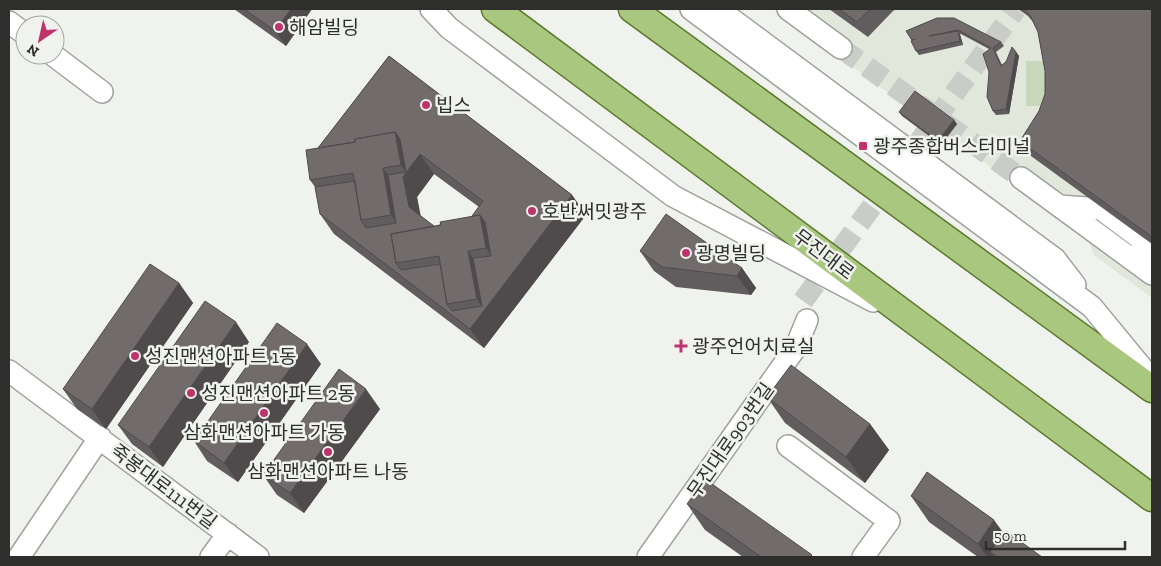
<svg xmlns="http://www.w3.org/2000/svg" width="1161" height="566" viewBox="0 0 1161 566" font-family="'Zilla Slab','Noto Sans KR',serif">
<rect width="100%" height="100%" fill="#f0f3ed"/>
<!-- built -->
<path fill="#e1e7da" d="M773,9H1152V298L1094,255L1087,237Z"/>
<!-- green -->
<path fill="#c9d7bb" d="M1026,61H1052L1053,106H1026Z"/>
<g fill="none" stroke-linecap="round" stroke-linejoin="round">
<!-- minor-tunnel -->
<path stroke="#c9ccc7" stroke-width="21" stroke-dasharray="21 11" stroke-linecap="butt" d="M841,48L1021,178
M803,301L1016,9"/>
<!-- minor casing -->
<g stroke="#9fa19c" stroke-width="24">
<path id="minor" d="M431,9L449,28L673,196L873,301
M691,9L1092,307L1152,380
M718,9L1055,259L1075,285
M788,9L841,48
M9,22L25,34
M53,55L102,92
M1021,178L1152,274
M1059,206L1101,209L1140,238L1152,269
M9,371L258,557
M788,446L889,521L863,557
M19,557L100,437
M211,557L228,534
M648,557L796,347L807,320"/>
</g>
<!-- major casing -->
<g stroke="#5a792c" stroke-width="29">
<path id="major" d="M495,9L1152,498
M632,9L1152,389"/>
</g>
<!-- minor -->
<use href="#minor" stroke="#fff" stroke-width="21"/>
<!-- major -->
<use href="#major" stroke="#aac780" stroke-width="26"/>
</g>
<!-- wall -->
<path fill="#615c5d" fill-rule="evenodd" d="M234,9H312L286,46Z
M829,9H896L893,11L868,37Z
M1018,9H1152V244L1031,156L1020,141L1039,111L1045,94V71L1038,32L1033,22L1028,16Z
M937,18L1001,42L1004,46L996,52L1002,65L1016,52L1019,56L1009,114L996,115L993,111L989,72V49L961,34H960L963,45L919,55L916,51L912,41L906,31Z
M389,56L572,195L586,215L484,348L334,234L320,214L315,187L310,180L318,148ZM434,174L479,207L472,216L434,226L420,216L417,197Z
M899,112L954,120L957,124L941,145L902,116Z
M640,251L742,268L756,288L751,295L676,287L654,271Z
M179,283L193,303L106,429L77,409L63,389Z
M249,342L163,467L132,444L118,425Z
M321,364L238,482L207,461L194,441Z
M767,397L870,424L889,450L865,483L785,423Z
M380,409L304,513L277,495L263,475Z
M911,496L1004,534L1042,557H978L929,522Z
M687,504L813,557H743L705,530Z"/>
<!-- shaded-wall -->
<path fill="#4f4b4c" d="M291,9H312L286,46L275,31Z
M958,31L960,35L963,45L960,41Z
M1016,52L1019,56L1009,114L1006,109Z
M954,120L957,124L941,145L938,141Z
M395,132L420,154L434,174L417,197L423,227L409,207L403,177L406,173L401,165Z
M383,168L402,195L408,239L391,215Z
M572,195L586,215L484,348L470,329L484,310L477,299L468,251L487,278Z
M480,215L499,242L505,275L486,248Z
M742,268L756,288L751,295L737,276Z
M179,283L193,303L106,429L92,409Z
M236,322L249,342L163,467L149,447Z
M307,344L321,364L238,482L224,463Z
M366,389L380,409L304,513L290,493Z
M870,424L889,450L865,483L846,457Z
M994,520L1013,546L990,552L994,557H987L978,544Z"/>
<!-- building -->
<path fill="#716b6c" stroke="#4f4b4c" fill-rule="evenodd" d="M244,9H291L275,31Z
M839,9H870L857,22Z
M1024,9H1152V237L1020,141L1039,111L1045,94V71L1038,32L1030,15Z
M937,18H954L1001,42L993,48L1001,66L1006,62L1012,47L1016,52L1006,109L993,111L987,97L989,72L983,54L991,48L958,30L929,36L958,31L960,41L916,51L911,41L915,39L912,40L906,31Z
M389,56L572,195L470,329L320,214L315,187L355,181L361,220L366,228L396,223L388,175L406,172L400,139L395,132L355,139V142L318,148ZM420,154L483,201L472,216L480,215L485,222L491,256L473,258L482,306L452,311L447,304L440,264L401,270L396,263L391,234L434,226L409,207L403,177Z
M915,91L954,120L938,141L899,112Z
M395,132L401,165L383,168L391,215L361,220L353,173L310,180L306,150L355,142V139Z
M666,214L742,268L737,276L662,267L640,251Z
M480,215L486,248L468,251L477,299L447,304L439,256L396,263L391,234L441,225L440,222Z
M150,264L179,283L92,409L63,389Z
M205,301L236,322L149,447L118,425Z
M277,323L307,344L224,463L194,441Z
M791,365L870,424L846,457L767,397Z
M339,369L366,389L290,493L263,475Z
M927,472L994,520L978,544L911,496Z
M705,479L812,555L810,557H761L687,504Z
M1006,531L1042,557H998L990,552Z"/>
<!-- markers -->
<g fill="#be336c" stroke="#f0f3ed" stroke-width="2">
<circle cx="279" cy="27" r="5"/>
<circle cx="426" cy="105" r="5"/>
<rect x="858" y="141" width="10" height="10" rx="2.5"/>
<circle cx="532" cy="211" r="5"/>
<circle cx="686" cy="253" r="5"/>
<path d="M678.5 338.5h5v5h5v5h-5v5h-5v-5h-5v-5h5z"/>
<circle cx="135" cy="356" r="5"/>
<circle cx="191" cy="393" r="5"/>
<circle cx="264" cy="413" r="5"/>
<circle cx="328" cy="452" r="5"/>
</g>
<g text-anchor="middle" stroke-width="5" stroke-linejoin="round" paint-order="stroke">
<!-- poi labels -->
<g font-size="19" fill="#2e2f2d" stroke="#f0f3ed" text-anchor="start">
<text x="289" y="34">해암빌딩</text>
<text x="436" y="112">빕스</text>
<text x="873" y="153">광주종합버스터미널</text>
<text x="542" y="218">호반써밋광주</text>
<text x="696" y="260">광명빌딩</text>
<text x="692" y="353">광주언어치료실</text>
<text x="145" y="363">성진맨션아파트 1동</text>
<text x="201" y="400">성진맨션아파트 2동</text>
<text x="264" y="439" text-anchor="middle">삼화맨션아파트 가동</text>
<text x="328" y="478" text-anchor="middle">삼화맨션아파트 나동</text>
</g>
<!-- street labels -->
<g font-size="19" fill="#2e2f2d" stroke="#f0f3ed">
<text transform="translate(824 254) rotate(37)" y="7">무진대로</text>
<text transform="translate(730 440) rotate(-55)" y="7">무진대로903번길</text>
<text transform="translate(164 486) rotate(37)" y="7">죽봉대로111번길</text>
</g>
</g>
<!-- border -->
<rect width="1161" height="566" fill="none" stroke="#2e2f2d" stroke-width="20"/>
<!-- north arrow -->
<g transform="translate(40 40) rotate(214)"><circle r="24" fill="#f0f3ed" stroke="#a2a5a0"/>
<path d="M0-4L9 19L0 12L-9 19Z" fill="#be336c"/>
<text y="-8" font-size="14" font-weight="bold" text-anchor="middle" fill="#2e2f2d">N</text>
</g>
<!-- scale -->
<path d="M986 541v8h139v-8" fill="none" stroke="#2e2f2d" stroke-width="2.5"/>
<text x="994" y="541" font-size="15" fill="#2e2f2d" stroke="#f0f3ed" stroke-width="4" paint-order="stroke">50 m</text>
</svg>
